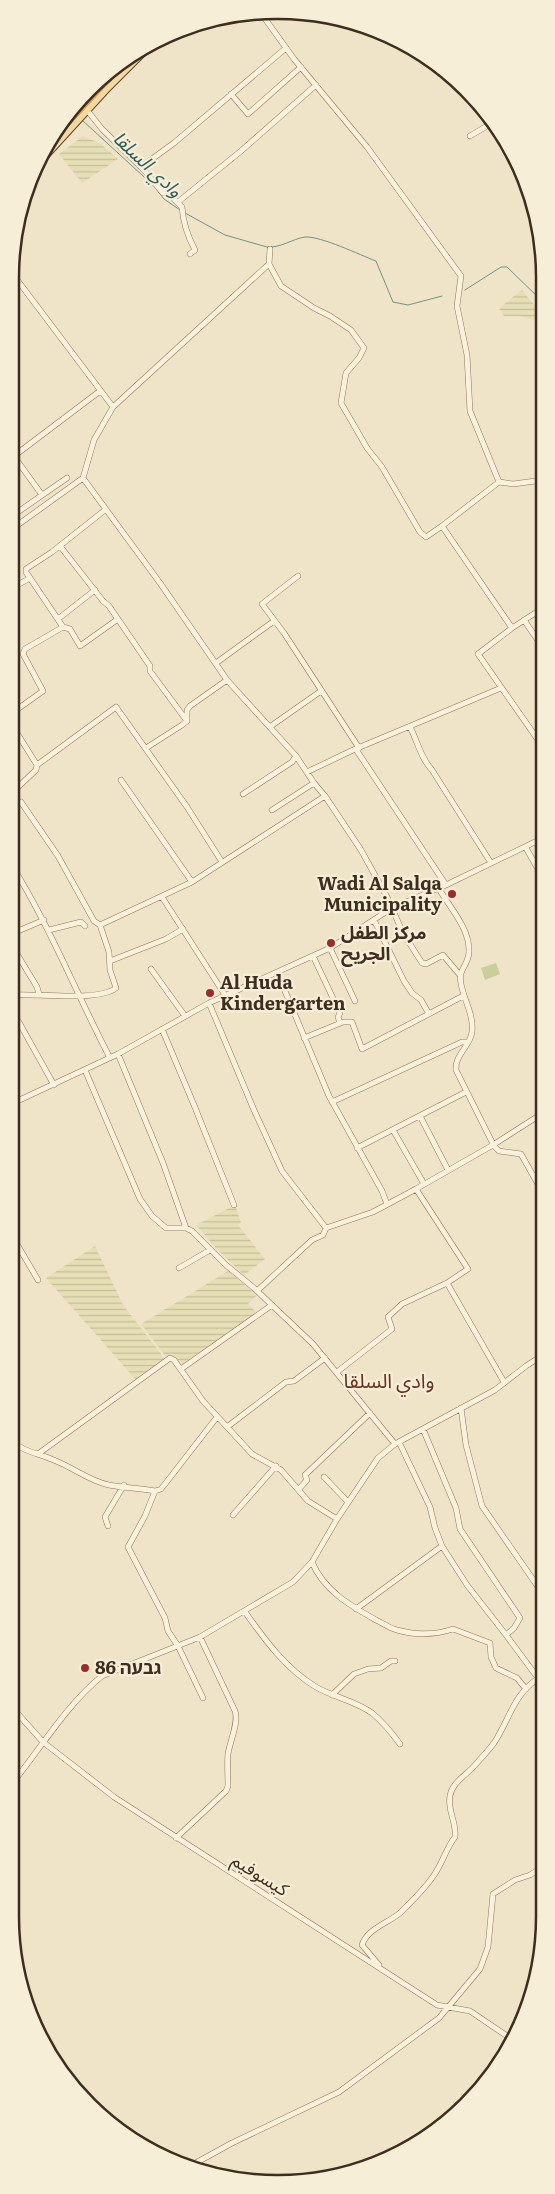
<svg xmlns="http://www.w3.org/2000/svg" width="555" height="2194" viewBox="0 0 555 2194" font-family="Literata,'Noto Sans Arabic','Noto Sans Hebrew',serif">
<defs>
<pattern id="farmland-rules" width="6" height="5" patternUnits="userSpaceOnUse" patternTransform="scale(1.25)"><rect width="6" height="5" fill="#e6deb5"/><path d="M0 2.5h6" fill="none" stroke="#c6bf9b"/></pattern>
</defs>
<rect width="100%" height="100%" fill="#f0e4c8"/>
<!-- farmland -->
<path fill="url(#farmland-rules)" d="M83,136L101,144L118,159L82,183L59,154Z
M522,290L541,313L534,320L519,316H504L499,308Z
M235,1205L241,1223L238,1225L265,1259L244,1275L217,1249L196,1225Z
M95,1246L123,1305L165,1359L136,1380L46,1278Z
M228,1271L257,1295L248,1304L257,1313L182,1364L172,1354L166,1357L141,1324Z"/>
<!-- grass -->
<path fill="#c9cf9b" d="M496,963L500,974L485,980L481,968Z"/>
<g fill="none" stroke-linecap="round" stroke-linejoin="round">
<!-- stream -->
<path stroke="#6f938a" stroke-width="1" d="M82,120L155,187
M157,190L164,199L180,210
M185,213L225,235L267,247C281,248 292,239 305,237C321,236 360,255 376,261L393,302L408,305L442,296
M465,290L501,267H507L543,302"/>
<!-- minor casing -->
<g stroke="#8d765c" stroke-width="6">
<path id="minor" d="M263,16L294,59L367,147L461,276L457,306L467,355L470,411L499,482L513,484L543,480
M467,88L466,91L471,97
M231,94L248,114L301,67
M87,110L102,129L141,167L174,143L286,48
M470,136L492,123
M141,167C150,176 155,184 163,193L167,192L182,207C183,222 188,237 195,250L190,254
M178,202L241,151L316,85
M269,264L281,286L314,308L330,316L351,330L364,348L359,358L346,373L341,403L367,448L382,467L420,532L426,537L442,526L512,628L478,654L543,747
M12,273L113,407L94,440L83,478L160,583L227,680L296,756L314,783L325,796L361,850L387,897L403,933L422,963L426,964L443,955L459,974
M113,407L269,264L270,249
M13,455L42,495
M14,456L100,391
M12,516L67,478
M442,526L499,482
M12,529L83,478
M60,546L103,601L109,606L150,666V671L187,721
M298,576L262,604L284,633L359,748L357,751L365,763L446,885
M30,578L63,627L70,629L80,646L118,619
M12,588L30,578L26,572V569L52,552L105,510
M58,619L95,590
M524,620L543,648
M512,628L543,608
M216,663L274,621
M12,713L43,691L23,654L25,649L63,627
M12,725L37,765L36,770L18,787L16,792
M271,726L321,691
M410,727C418,742 420,757 432,770L491,863
M146,748L182,725L187,721V710L190,706L227,680
M37,765L116,707L187,807L222,862
M307,772L353,750L501,688
M121,780L192,882
M243,794L292,762L296,756
M272,810L314,783
M526,848L543,878
M11,864C50,926 76,993 110,1058
M438,887C449,907 470,928 469,952C468,967 458,968 461,984C464,1000 474,1015 472,1032C470,1047 455,1054 456,1070L494,1146L499,1151L521,1154L543,1193
M162,897L225,995
M374,920L404,981L412,993L421,1000L429,1014
M100,925L192,882L325,796
M49,930L81,922L85,926
M11,934L44,920
M11,944L37,987L39,994
M330,948L355,1001
M313,956L340,1013L338,1017L340,1023
M110,961L166,939L183,929
M151,969L185,1016
M277,972L329,1096L382,1191L387,1204
M11,995C35,993 98,1002 116,988L110,970L109,952L100,925L94,921L58,856L21,802L12,808
M209,1003L254,1110L282,1171L326,1228
M11,1008L54,1085
M162,1029L194,1105L234,1205
M304,1038L343,1022H352L362,1049L463,996
M118,1054L163,1163L186,1228
M85,1070L140,1199L152,1216L166,1228H186L192,1231L226,1265L254,1288L313,1344L395,1444
M332,1102L462,1042H468
M11,1104L118,1054L209,1003L330,948L392,908L446,885L543,838
M420,1116L448,1170
M393,1130L424,1184
M357,1148L466,1092
M416,1189L493,1145L543,1113
M11,1234L38,1280
M179,1268L210,1250
M257,1291L312,1240L323,1235L326,1228L373,1212L416,1189L468,1269L447,1283L504,1382
M11,1296L16,1303
M181,1369L272,1305
M337,1372L392,1329L388,1317L402,1304L447,1283
M461,1408L466,1445L482,1506L543,1594
M227,1427L286,1382L294,1381L325,1358
M423,1429L456,1508L460,1529L520,1618L514,1628L506,1635L538,1678
M11,1441C26,1453 39,1453 56,1461C74,1468 89,1481 109,1485C124,1488 139,1488 155,1491L161,1489L165,1484L217,1417
M38,1454L170,1358L174,1360L203,1401L252,1454L281,1470L308,1501L337,1519
M324,1477L348,1502
M299,1489L307,1480L305,1475L370,1413
M155,1491L145,1516L128,1547L165,1618L168,1631L178,1646L203,1698
M233,1515L276,1466
M108,1526L105,1517L124,1485
M442,1546L467,1585L506,1635
M312,1562C324,1591 351,1606 376,1620C383,1623 389,1628 397,1630C415,1635 435,1635 453,1629L490,1643L491,1657L496,1668L517,1678L526,1689
M356,1609L442,1546L435,1528L430,1507L399,1442
M245,1612C265,1640 286,1669 316,1687C333,1697 356,1701 372,1713C383,1722 392,1733 400,1744
M332,1695L354,1674L368,1669L381,1668L391,1661H395
M10,1705L43,1742L114,1797L437,2005L470,2011L513,2040
M10,1786C40,1750 66,1705 102,1676L200,1637L293,1582L312,1562L337,1519L378,1458L395,1444L495,1390L526,1366L543,1355
M176,1838L226,1791L228,1786C228,1776 227,1764 228,1754C230,1741 239,1722 235,1711L200,1637
M379,1965L362,1945C367,1929 388,1923 400,1913C413,1900 427,1887 436,1872C443,1861 447,1847 455,1837C457,1823 447,1810 450,1796C452,1782 468,1774 476,1764C482,1757 489,1750 494,1743C511,1717 513,1693 543,1675
M192,2165L232,2143L339,2092L439,2018L480,1969L488,1947L493,1894L515,1880L530,1875L543,1867"/>
</g>
<!-- major casing -->
<g stroke="#5b4430" stroke-width="8">
<path id="major" d="M40,162L106,90L146,50"/>
</g>
<!-- highway casing -->
<g stroke="#5b4430" stroke-width="8">
<path id="highway" d="M46,145L126,60"/>
</g>
<!-- minor -->
<use href="#minor" stroke="#faf1dc" stroke-width="5"/>
<!-- major -->
<use href="#major" stroke="#f3d9a0" stroke-width="6"/>
<!-- highway -->
<use href="#highway" stroke="#e0a458" stroke-width="7"/>
</g>
<!-- markers -->
<g fill="#9e2a2b" stroke="#f7eed8" stroke-width="2">
<circle cx="452" cy="894" r="5"/>
<circle cx="331" cy="943" r="5"/>
<circle cx="210" cy="993" r="5"/>
<circle cx="85" cy="1668" r="5"/>
</g>
<g text-anchor="middle" stroke-width="4.5" stroke-linejoin="round" paint-order="stroke">
<!-- poi labels -->
<g font-size="18" font-weight="bold" fill="#3d2e20" stroke="#f7eed8" text-anchor="start">
<text x="442" y="890" text-anchor="end">Wadi Al Salqa<tspan x="442" dy="21">Municipality</tspan></text>
<text x="341" y="939">مركز الطفل<tspan x="341" dy="21">الجريح</tspan></text>
<text x="220" y="989">Al Huda<tspan x="220" dy="21">Kindergarten</tspan></text>
<text x="95" y="1674">גבעה 86</text>
</g>
<!-- street labels -->
<g font-size="18" fill="#3d2e20" stroke="#f7eed8">
<text transform="translate(260 1875) rotate(32)" y="6">كيسوفيم</text>
</g>
<!-- water labels -->
<g font-size="19" font-style="italic" fill="#2f5d5a" stroke="#f7eed8">
<text transform="translate(148 164) rotate(43)" y="7">وادي السلقا</text>
</g>
<!-- quarter labels -->
<g font-size="20" fill="#6b2e1e" stroke="#f7eed8">
<text x="389" y="1388">وادي السلقا</text>
</g>
</g>
<!-- crop -->
<path d="M0 0H555V2194H0ZM277 19H278A258 258 0 0 1 536 277V1917A258 258 0 0 1 278 2175H277A258 258 0 0 1 19 1917V277A258 258 0 0 1 277 19Z" fill="#f7eed8" fill-rule="evenodd"/>
<path fill="none" stroke="#3d2e20" stroke-width="2.5" d="M277 19H278A258 258 0 0 1 536 277V1917A258 258 0 0 1 278 2175H277A258 258 0 0 1 19 1917V277A258 258 0 0 1 277 19Z"/>
</svg>
